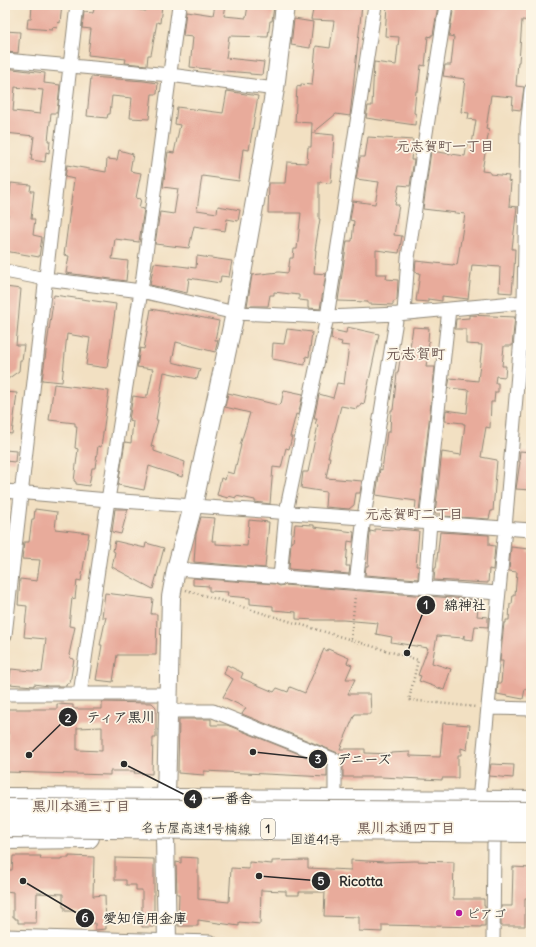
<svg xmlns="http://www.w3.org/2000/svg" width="536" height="947" viewBox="0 0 536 947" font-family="Delius,'Klee One',sans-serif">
<rect width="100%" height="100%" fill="#fcf5e5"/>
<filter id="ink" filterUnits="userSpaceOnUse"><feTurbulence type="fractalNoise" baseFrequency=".025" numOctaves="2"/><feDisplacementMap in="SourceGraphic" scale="8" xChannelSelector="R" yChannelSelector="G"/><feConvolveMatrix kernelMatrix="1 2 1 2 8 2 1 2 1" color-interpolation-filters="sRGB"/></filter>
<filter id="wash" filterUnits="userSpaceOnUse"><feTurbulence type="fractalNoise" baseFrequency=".012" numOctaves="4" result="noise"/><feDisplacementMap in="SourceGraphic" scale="16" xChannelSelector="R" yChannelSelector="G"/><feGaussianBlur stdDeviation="0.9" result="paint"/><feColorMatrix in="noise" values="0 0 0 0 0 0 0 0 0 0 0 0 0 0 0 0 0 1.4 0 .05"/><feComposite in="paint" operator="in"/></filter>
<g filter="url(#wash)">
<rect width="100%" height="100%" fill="#f2e0c2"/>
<g id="blocks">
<!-- building -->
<path fill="#e8ab9b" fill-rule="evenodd" d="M32,5H62L60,23L58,22L57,28L53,27L52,30L27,28L28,19H31Z
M95,5H125V7L145,11L146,5H162L160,23L157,22L151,55H148L147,65L125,63L126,59L88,55L91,29L82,28L84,12L93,13Z
M215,5H226L224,16L246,18L248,5L274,6L272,21H270L268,37L229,36L226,58L264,62L262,75L250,74V73L224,71L190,67L193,37L183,36L186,11L213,15Z
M314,5H362L350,116L336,114L313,133L334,135L331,183L319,182V219H320L315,250H316L314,273L326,274L320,309L308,308V301L299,300V295L274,292V295H270L268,306H247L252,275L279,272L288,273L290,258H293L294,249H297L301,213H268L269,183H285L287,162L307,163L308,147H311L312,123L295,122L297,86L301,87V84L312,85L316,46L330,48L334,21L311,20Z
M387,5L438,6L433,35H431V37L428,36L425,66L421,65L418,91H416L414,113L416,114L415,125L366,118L368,106H372L374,62L396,65L399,37L385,36Z
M454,5H531V21L522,20L519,62H518L516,86L524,87L521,110L512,109L513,97L491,95L486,129L489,130L482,171L490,172V174L509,176L508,181L511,182L509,206L517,207L512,249H515L514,269L512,293L499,292L500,267L472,265L468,299L442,296V301L428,299V302L416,301L420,273L415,272L416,261L453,265V264L457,265L465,214L423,209L431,151L465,156L467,144H472L476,120L468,119L469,113L461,112L465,79L443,76L445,65H451L454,37L449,36Z
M294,19L313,22L310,48L291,45Z
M5,31L20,32L18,53L5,52Z
M5,68L45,73L44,83L60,85L57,113H51L48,141H50L49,153L46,152L45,162L31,160L34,136L5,133ZM15,87L43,90L40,114L13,111Z
M91,77L144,81L158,83L157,94H152L149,119L130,118L132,98L112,96L110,114H108L107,118L87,116Z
M227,91L258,96L249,150L243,149L239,181L202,176L197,210L217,213L218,206L240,210L238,221L227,219L225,231L194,226L189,248L155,244L160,212L174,214L178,189L163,187L168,152L174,153L180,125L175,124L177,107L223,113Z
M368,137L413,140L411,160H414L410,186L399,185L395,205H399L394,235L402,236L399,253L376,250V274H387L386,279L398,280L397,300L393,302V305L368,304V302L338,301L347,241H352L354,221L350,220L353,201L375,204L379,182L356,179L360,157H365Z
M119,150L133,154L130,171L141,173L136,198L141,199L139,208L144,209L139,242L115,239L112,259L128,261L126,281L66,273L69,256L64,255L74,179L65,177L67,165L106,172L107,159L117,160Z
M11,183L31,185L30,191H34L31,219H35L33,235L42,237L39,257L5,251V216H8Z
M197,256L232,261L229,277L221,276L220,283L189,278L187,293L150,285L154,263L196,268Z
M5,287L21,289L16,345H24L22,360H20L19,371L5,381Z
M54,295L116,304L107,368L86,365L90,338L67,334L62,382L42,380Z
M151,309L184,315V314L219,321L215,340H218L215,352L176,342L172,362L200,369L197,379L164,372L156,420H158L151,446L154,447V451L185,462L182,477L149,466L144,490L118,485L125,442L131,443L133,421L129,420L133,396L146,398V395H148L153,369L137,367L140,348L144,349Z
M469,315L515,317L512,346H504L502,366H506L505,377L496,376L495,383H498V392H495L494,402H491L490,428L486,427L481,457L497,460L493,511H491L489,519L442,516V514H435L442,452L461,455L465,424H463V423L445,421L446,410L467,413L469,390L448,388L450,378L478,381L482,345L466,344V329H455L456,319L469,318Z
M531,318V346H528Z
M347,327L379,334L364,404L361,403L360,407H357V409L341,406L328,457H330L326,478L362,481L360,493H356L354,505L349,509L325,507L326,492L301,488L303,472H308L318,425L315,424L317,419H314L319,394L333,398L337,383L344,384L349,346L341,345L342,342L331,339L332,330L346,333Z
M413,327L429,328L428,341H429L426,367H435L419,513L415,512L416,501L376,495L380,469L382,470L387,432H390L391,410H393L397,373H398L401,353L409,354Z
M287,329L312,332L309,357L306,356L305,365L272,359L273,343L284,344Z
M54,384L109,391L101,447L98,446L95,468H92L89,486L76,484V482L74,481L78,449L75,448L77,426H75V423L49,420Z
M284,390L303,394L298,415L296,414L290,437H292L289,449L286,448L281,468L273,467L270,504L255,502V500L236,496V498L229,496L228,498L217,495L221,478L225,480L227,472L234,474L241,445H240L250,413L225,407L228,393L278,405L281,404Z
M5,392L17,393L12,434L5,433Z
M5,450L16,451L15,462L5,461Z
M520,451L531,452V490L516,489L520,462H519Z
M35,509L57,512L55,529L89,533L81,581L77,580L75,599L72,598L69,626L75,627L69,655L70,656V658L74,659L70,683H67L66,686H48L34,684V686L9,684L11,669L42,672L46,639L24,637L27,606L18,605L20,579L37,581L40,560L22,559L24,542H29L32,519H34Z
M115,509H128L121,534L112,532Z
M201,517L215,518L212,541H216V544L247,546L249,520L269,522L265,568L194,562L196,534Z
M295,524L314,525V527L354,532L353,542L348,541L346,566H350L349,574L289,569L291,542H293Z
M375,529L399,530V529L419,531L416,566H419L418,579L365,575L366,566H368L370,531L375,532Z
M440,532L489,535V545L495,546L493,570L489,569L488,583L434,580L435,568H436Z
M115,541L145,548L146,543L164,548L153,589L112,567L115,552L113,551Z
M511,547L529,549L528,552H531V689H525L523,699L497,694L498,683H501L503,661H500L504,623H506V620H509L510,604H512L513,595H515L517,572L509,571Z
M193,578L275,584L280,586L284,585L479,600L477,616L488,617V627L475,626L473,640L464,639V635L463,638L437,636L432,663L451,669L444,690L419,681L421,676L418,675L428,648L391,642L392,637L376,634L378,623L343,620H315L296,619V612L273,610V606L250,604V598L227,596L228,592L209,591V586L193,585Z
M105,593L153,599L151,614H157L156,655H117L113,682L96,680L102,645H100L106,617H102Z
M324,649L327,651L328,649L349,658L347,663L352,665L346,679H355L348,694H370L371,714H355L340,749H365V753L391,754V753L410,752V756L440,757L443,723L470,725L467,750L461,748V755H458V778H442V780L381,777H343V760L341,755L338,753L242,714L246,708L223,697L233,679L224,674L227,665L243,673L241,678L274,692L277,688L288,692L290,687L305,693Z
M102,702L152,703L156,707V738H153L152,774L134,773L135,771H110V775L6,772L8,732H6V709H57V704L73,705V709H102ZM102,727V751L77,750V728Z
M179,719H211V725H227L327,765V777L204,771V775L178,773Z
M491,764L514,765L513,778L489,776Z
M13,856H41L40,859H61V858H69V856L94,857L93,896L105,895L106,929L95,930V923H92V911H65V907H63V894L37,893L36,923H18V919H15V917H13V892L6,891L7,870H12Z
M181,857L198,858V899L229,902L231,868L249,869V862L272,864V861L308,860V868L351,870V860L385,862L414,861L454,862L453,899H484V906H485V926H481V927L382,925V932L359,931V917L324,916L325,892H299V895H286V891L261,890L260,924L239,922V926L198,920V926H178L179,894H177L176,862L181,863Z
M115,858L154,859V927H142V890H136V885H126V880H115Z
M513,867L531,868V898H525V926H501V906H512Z"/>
</g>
</g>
<g filter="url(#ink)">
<use href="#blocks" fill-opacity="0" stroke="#8e8676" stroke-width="1"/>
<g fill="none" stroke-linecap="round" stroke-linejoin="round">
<!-- street casing -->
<g stroke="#8e8676" stroke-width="15">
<path id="street" d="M5,60L170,75L275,89
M5,271L46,279L141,291L235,313L327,317L397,314L524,302H531
M404,312L408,258L423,152L446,5
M5,491L108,500L531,530
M426,522L449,309
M176,569L498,593
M280,578L286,512L327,317L375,5
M356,583L364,517L397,314
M425,588L430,522
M5,635L77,5
M5,694H168
M80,694L108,500L141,291L179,5
M489,708L531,709
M168,711H213L335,760V800
M479,801L505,528L524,302L527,128L531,90
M5,936L211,942
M493,942L494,840"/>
</g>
<!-- secondary casing -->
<g stroke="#8e8676" stroke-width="20">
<path id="secondary" d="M167,942L165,837L171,597L176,569L193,506L235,313L275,89L285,5"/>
</g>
<!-- highway casing -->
<g stroke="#8e8676" stroke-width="24">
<path id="highway" d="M5,799L531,802
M5,838L88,837"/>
</g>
<!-- path -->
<path stroke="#8e8676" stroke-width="2.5" stroke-dasharray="1 3" stroke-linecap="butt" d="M186,590L418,660L409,700L476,707
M351,639L355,595"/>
<!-- street -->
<use href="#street" stroke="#fff" stroke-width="13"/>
<!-- secondary -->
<use href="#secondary" stroke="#fff" stroke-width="18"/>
<!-- highway -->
<use href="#highway" stroke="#fff" stroke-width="22"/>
<!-- highway-bridge casing -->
<g stroke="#8e8676" stroke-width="24" stroke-linecap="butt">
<path id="highway-bridge" d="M5,810L531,813
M5,826L531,831"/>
</g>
<!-- highway-bridge -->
<use href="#highway-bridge" stroke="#fff" stroke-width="22"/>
</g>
</g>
<!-- markers -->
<circle fill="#b5179e" stroke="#fcf5e5" stroke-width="1.5" cx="459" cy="913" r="4"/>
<g text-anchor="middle" stroke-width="3.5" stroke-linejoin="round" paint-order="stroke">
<!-- shield labels -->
<rect fill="#fcf5e5" stroke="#6a6863" stroke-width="1" x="261" y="819" width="14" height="20" rx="3"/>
<g font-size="12" font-weight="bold" fill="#2b2b2b">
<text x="268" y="833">1</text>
</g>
<!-- street labels -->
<g font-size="13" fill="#2b2b2b" stroke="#fcf5e5">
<text transform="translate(196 828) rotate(1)" y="5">名古屋高速1号楠線</text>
<text transform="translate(316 839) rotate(1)" y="5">国道41号</text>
</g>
<!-- poi labels -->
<g font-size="13" fill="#2b2b2b" stroke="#fcf5e5" text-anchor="start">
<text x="467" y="918">ピアゴ</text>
</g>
<!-- neighbourhood labels -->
<g font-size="14" font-weight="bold" fill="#6d5852" stroke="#fcf5e5">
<text x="445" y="151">元志賀町一丁目</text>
<text x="414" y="519">元志賀町二丁目</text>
<text x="81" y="811">黒川本通三丁目</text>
<text x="406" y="833">黒川本通四丁目</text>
</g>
<!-- quarter labels -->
<g font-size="15" font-weight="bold" fill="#6d5852" stroke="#fcf5e5">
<text x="416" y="359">元志賀町</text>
</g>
</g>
<!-- callouts -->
<path fill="none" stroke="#2b2b2b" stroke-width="1.5" d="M407 653L426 605M29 755L68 717M253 752L318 759M124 764L193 799M259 876L321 881M23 881L85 918"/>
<g fill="#2b2b2b" stroke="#fcf5e5" stroke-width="1.5">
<circle cx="407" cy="653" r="4"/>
<circle cx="29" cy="755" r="4"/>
<circle cx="253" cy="752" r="4"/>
<circle cx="124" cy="764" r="4"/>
<circle cx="259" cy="876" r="4"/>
<circle cx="23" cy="881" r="4"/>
<circle cx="426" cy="605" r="10"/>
<circle cx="68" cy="717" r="10"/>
<circle cx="318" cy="759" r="10"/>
<circle cx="193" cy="799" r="10"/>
<circle cx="321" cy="881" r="10"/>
<circle cx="85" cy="918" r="10"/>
</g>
<g font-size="12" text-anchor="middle" font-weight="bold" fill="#fff">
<text x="426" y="609">1</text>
<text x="68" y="722">2</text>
<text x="318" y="763">3</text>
<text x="193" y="803">4</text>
<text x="321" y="885">5</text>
<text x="85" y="922">6</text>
</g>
<g font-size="14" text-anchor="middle" font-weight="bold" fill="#2b2b2b" stroke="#fcf5e5" stroke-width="3.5" stroke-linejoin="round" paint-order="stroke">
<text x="465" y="610">綿神社</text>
<text x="121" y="722">ティア黒川</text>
<text x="364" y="764">デニーズ</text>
<text x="232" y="803">一番舎</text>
<text x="361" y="886">Ricotta</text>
<text x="145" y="923">愛知信用金庫</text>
</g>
<!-- margin -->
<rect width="536" height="947" fill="none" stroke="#fcf5e5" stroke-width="20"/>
</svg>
